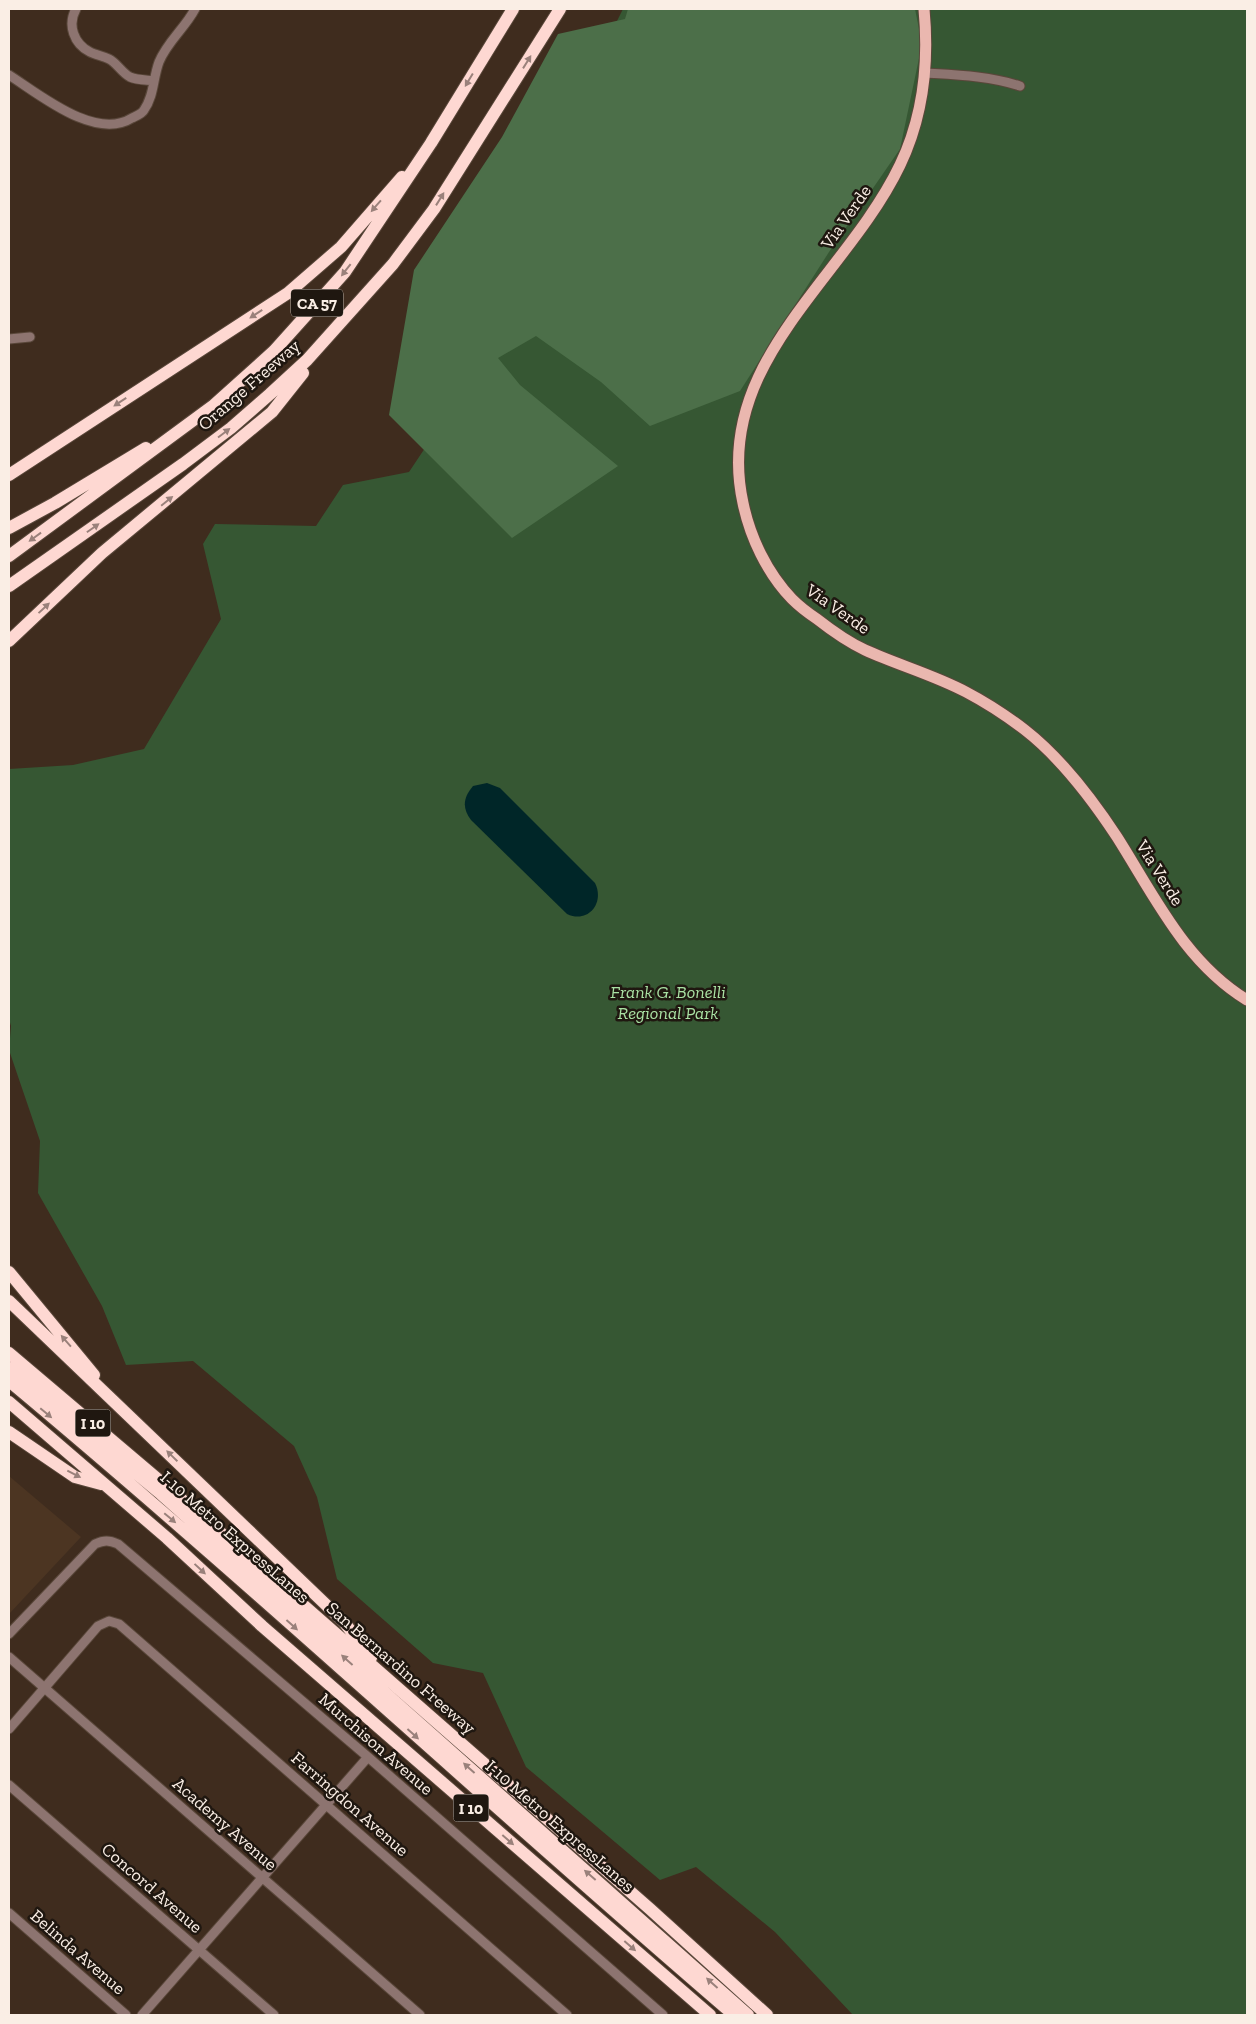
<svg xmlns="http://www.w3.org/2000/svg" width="1256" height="2024" viewBox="0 0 1256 2024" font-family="'Zilla Slab',serif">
<rect width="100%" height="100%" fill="#3f2c1e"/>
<!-- built -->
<path fill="#4c3522" d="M9,1476L81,1537L9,1614Z"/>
<!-- green -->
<path fill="#365733" d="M623,9H1247V2015H853L775,1932L696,1867L660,1880L526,1767L483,1673L433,1663L337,1579L317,1497L294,1446L193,1361L126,1365L102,1306L38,1193L40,1141L9,1050L11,1026L9,1019V769L73,765L144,749L221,619L203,544L215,524L316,526L343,485L409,472L433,436L582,91Z"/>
<!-- forest -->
<path fill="#4c6f49" d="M628,9H915L922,44L900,149L829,252L740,391L650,426L601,382L536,336L498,358L520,385L618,466L512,538L389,415L414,270L502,137L558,34L625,19Z"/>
<!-- water -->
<path fill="#002628" d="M487,783L500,788L595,883C605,903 588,924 567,914L471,820C462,808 463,798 473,786Z"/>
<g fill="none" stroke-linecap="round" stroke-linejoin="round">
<!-- minor casing -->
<g stroke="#59473a" stroke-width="11">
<path id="minor" d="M76,9C67,25 74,44 90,52C96,55 103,56 109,59C117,63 122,73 130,77C137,80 147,80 154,81
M925,73C957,75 989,76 1020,86
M9,75C39,94 95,141 132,118C136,116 142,114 144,110C154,96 153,78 159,62C167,42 185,28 195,9
M9,339L30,337
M9,1634L95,1544C104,1540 109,1540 118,1544L368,1757L663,2015
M9,1657L420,2015
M9,1729L98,1626L109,1621L119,1624L567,2015
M9,1785L274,2015
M9,1913L126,2015
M142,2015L368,1757"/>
</g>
<!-- major casing -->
<g stroke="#59473a" stroke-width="13">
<path id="major" d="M924,9C929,62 923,117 900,165C846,278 712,363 743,503C750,537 767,573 792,599C799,606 808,613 817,619C831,630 848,642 865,650C898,665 934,675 966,692C985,702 1008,717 1025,730C1061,758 1092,799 1117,837C1155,897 1185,962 1247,1000"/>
</g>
<!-- highway casing -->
<g stroke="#59473a" stroke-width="14">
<path id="highway" d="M9,475L288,293L341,247L402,177
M9,528L55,503L146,448
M9,556L214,405L274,351L345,272L431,143L513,9
M9,586L183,464L231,428L270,394L307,360L393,264L434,209L560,9
M9,641L102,553L272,412L303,373
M9,1272L94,1375
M9,1301L344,1622L371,1658
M9,1353L206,1520L650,1909L767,2015
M9,1368L161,1494L748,2015
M9,1381C256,1587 490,1806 734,2015
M9,1402L167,1538L262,1626L710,2015
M9,1432L75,1477L101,1484"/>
</g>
<!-- minor -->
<use href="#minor" stroke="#8d7470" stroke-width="9"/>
<!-- major -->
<use href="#major" stroke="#eab7af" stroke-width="11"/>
<!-- highway -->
<use href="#highway" stroke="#fed8d2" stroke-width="12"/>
</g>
<!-- one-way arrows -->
<defs><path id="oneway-solid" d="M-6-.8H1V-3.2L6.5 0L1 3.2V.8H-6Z" transform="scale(1.25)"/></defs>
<g fill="#9a817b">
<use href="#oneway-solid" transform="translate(527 62) rotate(-58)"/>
<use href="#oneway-solid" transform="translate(469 80) rotate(121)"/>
<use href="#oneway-solid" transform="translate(440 199) rotate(-58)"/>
<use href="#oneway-solid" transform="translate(376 206) rotate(131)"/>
<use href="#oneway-solid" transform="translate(346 270) rotate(128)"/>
<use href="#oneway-solid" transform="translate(256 314) rotate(147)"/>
<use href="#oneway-solid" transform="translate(120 402) rotate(147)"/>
<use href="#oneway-solid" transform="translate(224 433) rotate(-37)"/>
<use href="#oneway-solid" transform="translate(167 501) rotate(-39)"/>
<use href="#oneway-solid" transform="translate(93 528) rotate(-35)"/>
<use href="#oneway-solid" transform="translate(35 537) rotate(144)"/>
<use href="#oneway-solid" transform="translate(44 608) rotate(-43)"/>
<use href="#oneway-solid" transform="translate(66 1341) rotate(-131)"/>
<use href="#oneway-solid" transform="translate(46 1413) rotate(40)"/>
<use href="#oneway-solid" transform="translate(172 1456) rotate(-136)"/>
<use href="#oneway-solid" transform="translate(74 1474) rotate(27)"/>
<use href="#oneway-solid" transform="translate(170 1518) rotate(40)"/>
<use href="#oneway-solid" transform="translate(200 1569) rotate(43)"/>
<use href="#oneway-solid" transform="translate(292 1625) rotate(42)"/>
<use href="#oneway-solid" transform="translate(347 1660) rotate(-138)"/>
<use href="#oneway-solid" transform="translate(413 1734) rotate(42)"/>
<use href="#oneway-solid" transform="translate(469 1768) rotate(-138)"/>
<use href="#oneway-solid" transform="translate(508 1840) rotate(41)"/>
<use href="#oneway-solid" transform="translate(590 1875) rotate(-139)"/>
<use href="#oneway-solid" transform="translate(630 1946) rotate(41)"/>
<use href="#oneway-solid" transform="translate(712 1983) rotate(-138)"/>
</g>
<g text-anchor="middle" stroke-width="5" stroke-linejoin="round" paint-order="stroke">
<!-- shield labels -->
<g fill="#1f1710" stroke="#b8aea5" stroke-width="1">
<rect x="291" y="289.5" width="52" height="27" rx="4"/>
<rect x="75.5" y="1409.5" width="35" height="27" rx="4"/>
<rect x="453.5" y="1794.5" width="35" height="27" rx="4"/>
</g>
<g font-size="16" font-weight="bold" fill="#faeee5">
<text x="317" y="309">CA 57</text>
<text x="93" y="1429">I 10</text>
<text x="471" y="1814">I 10</text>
</g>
<!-- street labels -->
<g font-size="18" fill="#faeee5" stroke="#1f1710">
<text transform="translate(846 217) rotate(-55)" y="6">Via Verde</text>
<text transform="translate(249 385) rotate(-41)" y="6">Orange Freeway</text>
<text transform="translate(838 609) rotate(35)" y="6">Via Verde</text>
<text transform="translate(1160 873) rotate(58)" y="6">Via Verde</text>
<text transform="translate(235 1537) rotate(41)" y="6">I-10 Metro ExpressLanes</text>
<text transform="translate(401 1668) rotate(41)" y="6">San Bernardino Freeway</text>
<text transform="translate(376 1744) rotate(41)" y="6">Murchison Avenue</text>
<text transform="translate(350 1804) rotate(41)" y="6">Farringdon Avenue</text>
<text transform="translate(225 1824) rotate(41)" y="6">Academy Avenue</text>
<text transform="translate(560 1826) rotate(41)" y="6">I-10 Metro ExpressLanes</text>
<text transform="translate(152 1888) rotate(41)" y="6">Concord Avenue</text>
<text transform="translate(78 1952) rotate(41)" y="6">Belinda Avenue</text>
</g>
<!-- park labels -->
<g font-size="18" font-style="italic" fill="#a9e1a3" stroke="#1f1710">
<text x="668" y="998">Frank G. Bonelli<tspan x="668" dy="21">Regional Park</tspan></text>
</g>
</g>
<!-- border -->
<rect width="1256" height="2024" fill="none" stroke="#faeee5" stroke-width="20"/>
</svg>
